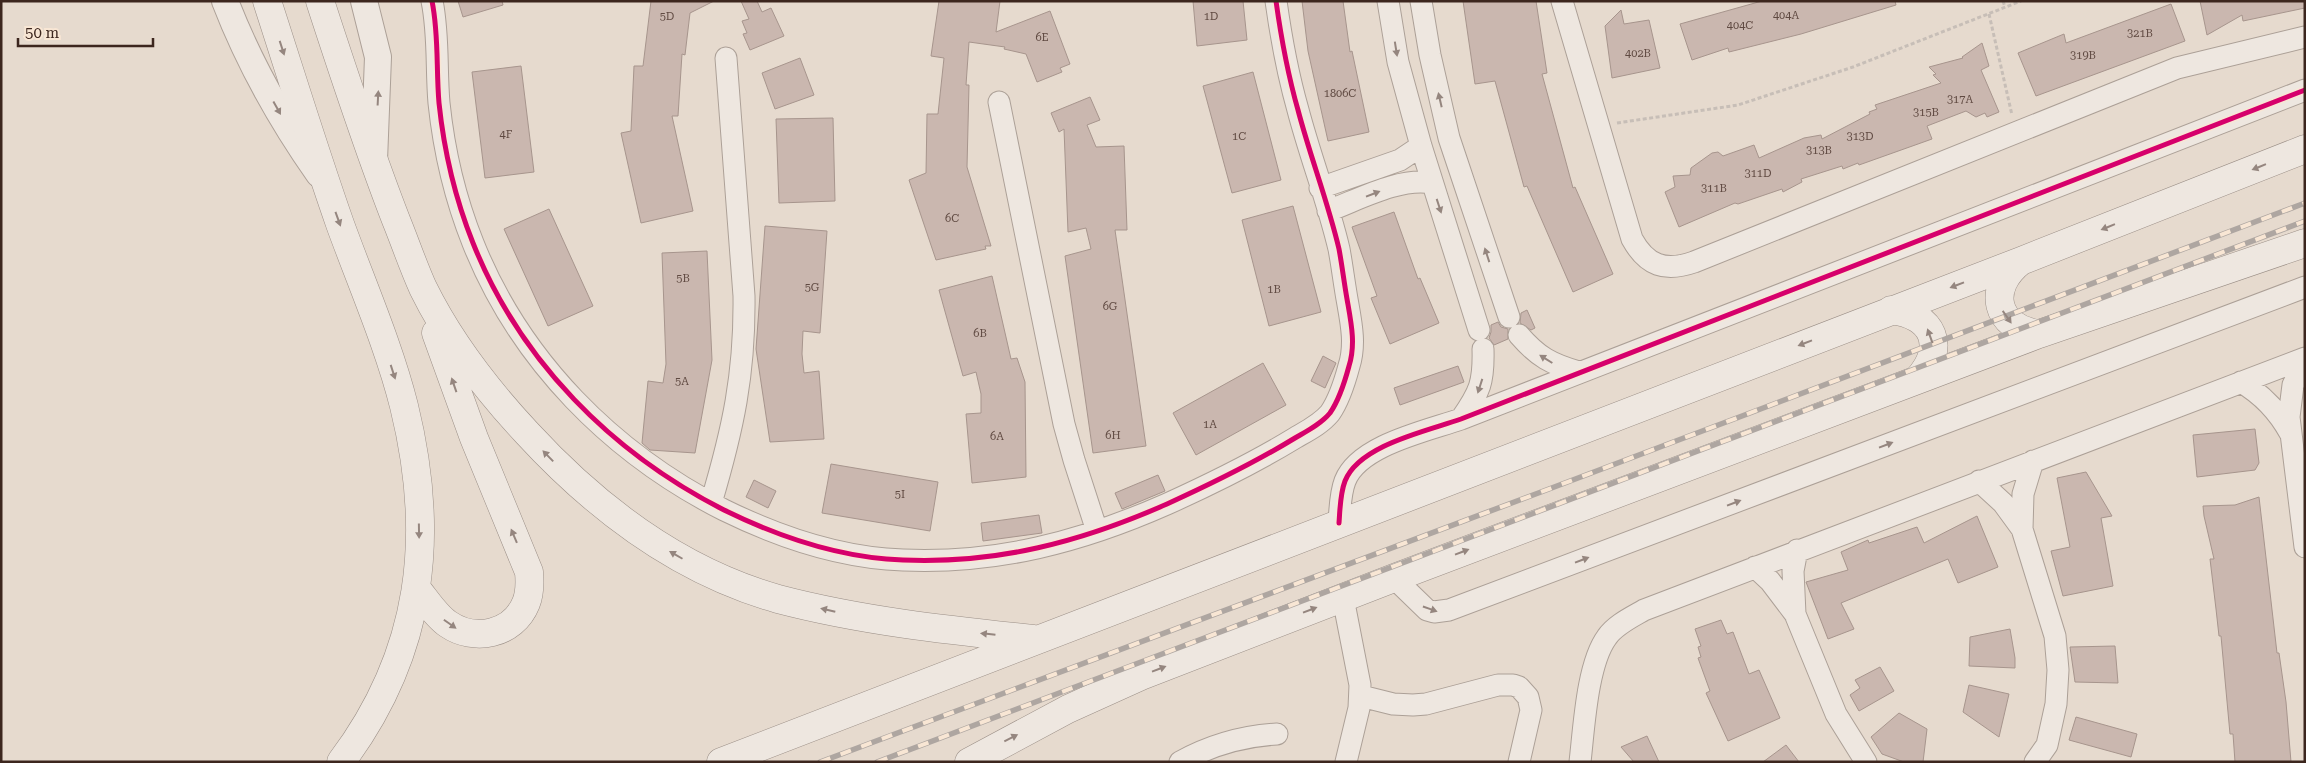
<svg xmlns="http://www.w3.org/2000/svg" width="2306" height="763" viewBox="0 0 2306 763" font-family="'Roboto Serif',serif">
<rect width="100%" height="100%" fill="#e6dace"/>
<!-- building -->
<path fill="#cab7af" stroke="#a7958d" d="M458,1H502L503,5L463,17Z
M651,1H714L690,13L685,55L682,54L678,116H672L693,211L641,223L621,133L631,131L634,66H643Z
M741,1H757L762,12L771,8L784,36L750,50L743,34L747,33L742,21L749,19Z
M939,1H1000L996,32L1050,11L1070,64L1060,68L1062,72L1037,82L1026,54L1004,49L1005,47L969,42L966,85H969L967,167L991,246H985L986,249L936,260L909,180L926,173L927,114H938L944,58L931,56Z
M1193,1H1243L1247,40L1197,46Z
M1302,1H1343L1350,52L1352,51L1369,132L1328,141L1308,51Z
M1463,1H1536L1547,73L1542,74L1573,188L1575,187L1613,274L1573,292L1527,186L1524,187L1495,81L1475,84Z
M1762,1H1895L1896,5L1801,34L1729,52L1728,48L1692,60L1680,24Z
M2200,1H2304L2305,8L2243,21L2242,15L2207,35Z
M2171,4L2185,41L2036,96L2018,53L2064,34L2066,43Z
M1621,10L1624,24L1649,20L1660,68L1612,78L1605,26Z
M1982,43L1989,66L1981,70L1999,112L1987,117L1985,113L1976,117L1966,111L1927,126L1932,139L1859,165L1858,163L1843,169L1842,166L1801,179L1802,182L1783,192L1782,189L1738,204L1735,203L1679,227L1665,192L1675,187L1673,176L1690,175L1691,168L1712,153L1718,152L1723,156L1754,145L1759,158L1804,138L1821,135L1822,139L1870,114L1869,112L1877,109L1875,105L1941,83L1933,75L1936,74L1929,67L1963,58L1962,57Z
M800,58L814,95L775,109L762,73Z
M521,66L534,172L485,178L472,72Z
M1253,72L1281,180L1232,193L1203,86Z
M1090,97L1100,120L1087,125L1096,147L1124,146L1127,230H1115L1146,446L1093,453L1065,256L1091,249L1086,228L1068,232L1064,129L1059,132L1051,113Z
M833,118L835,201L779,203L776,119Z
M1293,206L1321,312L1269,326L1242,220Z
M549,209L593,306L548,326L504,229Z
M1394,212L1418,279L1420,278L1439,323L1390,344L1371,298L1377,296L1352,227Z
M765,226L827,231L820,333L803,331L802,354L804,373L819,371L824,439L770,442L756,349Z
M707,251L712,360L695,453L650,450L642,443L648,381L663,383L666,364L662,253Z
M992,276L1011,359L1017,358L1025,382L1026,477L972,483L966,414L981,413V394L976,372L963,376L939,290Z
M1527,310L1535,328L1531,330L1520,323L1521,313Z
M1498,322L1501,327L1508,329V339L1494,345L1489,338L1491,332V325Z
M1323,356L1336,363L1325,388L1311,381Z
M1263,363L1286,405L1196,455L1173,413Z
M1458,366L1464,382L1400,405L1394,388Z
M2255,429L2259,463L2255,470L2197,477L2193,435Z
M831,464L938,482L930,531L822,513Z
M2086,472L2112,516L2101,518L2113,586L2063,596L2051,551L2070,547L2057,478Z
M1158,475L1165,491L1122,509L1115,493Z
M754,480L776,491L768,508L746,497Z
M2259,497L2277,653H2279L2286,702L2291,762H2235L2233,734H2230L2221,636H2219L2216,609L2210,559H2214L2204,516L2203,506L2235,505Z
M1039,515L1042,533L983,541L981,523Z
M1977,516L1998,567L1958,583L1948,559L1841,603L1854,629L1828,639L1806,582L1848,570L1841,552L1868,540L1869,543L1917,527L1924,543Z
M1721,620L1727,634L1733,632L1749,674L1759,670L1780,718L1728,741L1706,693L1710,691L1698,658L1701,657L1698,647L1701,646L1695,629Z
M2010,629L2015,658V668L1969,666L1970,637Z
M2115,646L2118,683L2075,682L2070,647Z
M1880,667L1894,691L1859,711L1850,695L1860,688L1855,680Z
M1969,685L2009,694L1999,737L1963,712Z
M1899,713L1927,729L1923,762H1904L1882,754L1871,737Z
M2076,717L2137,734L2131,757L2069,740Z
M1647,736L1659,762H1634L1621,747Z
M1786,745L1799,762H1763Z"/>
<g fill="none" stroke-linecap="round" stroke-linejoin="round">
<!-- minor casing -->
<g stroke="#aca097" stroke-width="23">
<path id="minor" d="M432,1C439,35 436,69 439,103C444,151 455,198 473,243C520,361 612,453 724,510C779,537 841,558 903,560C997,564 1081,542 1167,504C1211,484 1254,463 1295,438C1307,431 1321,424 1330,413C1339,400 1345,381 1349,366C1356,344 1351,322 1347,299C1344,282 1342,265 1339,249C1328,202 1310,156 1298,110C1288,75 1281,37 1276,1
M1388,1L1398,62L1421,146L1479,330
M1421,1L1430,55L1449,138L1509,317
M1562,1L1632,239C1647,266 1665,272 1694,262L2177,68L2305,37
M999,102L1064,424L1074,460L1097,531
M1320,188L1400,160L1421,146
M1328,211C1358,200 1399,177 1432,183
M1519,335C1538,357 1551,364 1579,372
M2305,361L2293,385L2289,417L2305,547
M2241,382C2263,395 2278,411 2290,433
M1461,419C1480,392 1484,382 1483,349
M2033,461L2023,494L2022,529L2055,636L2058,670L2056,704L2047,745L2035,762
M1979,481L2003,503L2022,529
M711,503C733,429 745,374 744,296L726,58
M1339,523C1340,510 1340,494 1345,481C1359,445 1427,431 1461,419L2305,90
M1755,567L1770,581L1795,614L1836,714L1866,762
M1394,578L1427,610L1434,612L1449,610L2305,287
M1343,598L1360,685L1359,708L1346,762
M1795,614L1793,571L1797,550
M1361,696L1393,704L1413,705L1426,704L1498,685H1513L1519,687L1528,697L1531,710L1519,762
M1180,762C1211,745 1242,736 1277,734
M1580,762C1584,728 1587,664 1607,637C1615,625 1632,617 1644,610L2305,358"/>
</g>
<!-- tertiary casing -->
<g stroke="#aca097" stroke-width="28">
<path id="tertiary" d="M225,1C249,63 281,120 319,174
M364,1L378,57L374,161"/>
</g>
<!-- secondary casing -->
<g stroke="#9b8f87" stroke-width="29">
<path id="secondary" d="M267,1C291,75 314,150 340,224C361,282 389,346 404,406C436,536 423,653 341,762
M320,1C344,75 368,148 396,220C405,242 413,266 423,288C450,343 486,389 527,433C596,508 679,571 778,599C862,621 947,630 1033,639
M2021,261C1986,288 1995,328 2039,334
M1891,310C1934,315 1947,347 1918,379
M417,589C426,600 436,616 448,624C474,642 513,635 526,603C530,593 530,583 529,572L474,438L436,333
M721,762L2021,261L2305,149
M969,762L1068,709L1141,676L1394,578L2039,334L2305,243"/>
</g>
<!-- path -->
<path stroke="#c7beb7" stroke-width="3" stroke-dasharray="4 2.5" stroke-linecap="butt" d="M2003,1L2005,7
M1989,14L2012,115
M1617,123L1738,105L1853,67L2021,1"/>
<!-- minor -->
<use href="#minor" stroke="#eee7e0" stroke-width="21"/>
<!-- tertiary -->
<use href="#tertiary" stroke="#eee7e0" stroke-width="26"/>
<!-- secondary -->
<use href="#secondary" stroke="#eee7e0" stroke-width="28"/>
<!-- rail casing -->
<g stroke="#aea6a1" stroke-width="5.5">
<path id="rail" d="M820,762L1541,492L2305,203
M877,762L2305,221"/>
</g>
<!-- rail -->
<use href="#rail" stroke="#f8e6d4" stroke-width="4" stroke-dasharray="11" stroke-linecap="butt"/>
<!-- cycleway casing -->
<g stroke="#f8e6d4" stroke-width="8">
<path id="cycleway" d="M432,1C439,35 436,69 439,103C444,151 455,198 473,243C520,361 612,453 724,510C779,537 841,558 903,560C997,564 1081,542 1167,504C1211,484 1254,463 1295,438C1307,431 1321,424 1330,413C1339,400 1345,381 1349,366C1356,344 1351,322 1347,299C1344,282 1342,265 1339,249C1328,202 1310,156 1298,110C1288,75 1281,37 1276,1
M1339,523C1340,510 1340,494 1345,481C1359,445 1427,431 1461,419L2305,90"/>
</g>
<!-- cycleway -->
<use href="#cycleway" stroke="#d6006c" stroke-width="5"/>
</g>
<!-- one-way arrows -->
<defs><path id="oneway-solid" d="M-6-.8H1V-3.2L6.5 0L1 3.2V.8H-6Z" transform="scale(1.25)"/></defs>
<g fill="#95867f">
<use href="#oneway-solid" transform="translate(282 48) rotate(72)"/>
<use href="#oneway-solid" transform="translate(1396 49) rotate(81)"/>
<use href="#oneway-solid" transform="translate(378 98) rotate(-87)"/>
<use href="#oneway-solid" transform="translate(1440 100) rotate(-103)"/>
<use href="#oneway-solid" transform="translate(277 108) rotate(61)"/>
<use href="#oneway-solid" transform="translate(2259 167) rotate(158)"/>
<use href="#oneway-solid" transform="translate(1373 194) rotate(-21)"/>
<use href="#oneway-solid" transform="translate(1439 206) rotate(72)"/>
<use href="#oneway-solid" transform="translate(338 219) rotate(70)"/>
<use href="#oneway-solid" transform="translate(2108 227) rotate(158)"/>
<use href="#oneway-solid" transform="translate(1487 255) rotate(-108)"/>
<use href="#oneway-solid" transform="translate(1957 285) rotate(159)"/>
<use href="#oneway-solid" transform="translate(2007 317) rotate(55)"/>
<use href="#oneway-solid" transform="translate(1930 336) rotate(-110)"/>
<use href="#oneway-solid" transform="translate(1805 343) rotate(159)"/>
<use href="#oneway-solid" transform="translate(1546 359) rotate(-148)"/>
<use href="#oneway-solid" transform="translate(393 372) rotate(72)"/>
<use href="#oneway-solid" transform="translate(454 385) rotate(-109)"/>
<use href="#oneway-solid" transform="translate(1480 386) rotate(108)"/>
<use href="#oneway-solid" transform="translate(1886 445) rotate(-21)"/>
<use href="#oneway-solid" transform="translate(548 456) rotate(-134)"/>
<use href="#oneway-solid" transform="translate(1734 503) rotate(-21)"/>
<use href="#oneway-solid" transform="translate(419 531) rotate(89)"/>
<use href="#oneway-solid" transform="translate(514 536) rotate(-113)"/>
<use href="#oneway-solid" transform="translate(1462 552) rotate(-21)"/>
<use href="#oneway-solid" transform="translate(676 555) rotate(-150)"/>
<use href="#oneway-solid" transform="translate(1582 560) rotate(-21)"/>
<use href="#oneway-solid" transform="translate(1430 609) rotate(19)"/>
<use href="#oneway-solid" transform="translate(828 610) rotate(-167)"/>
<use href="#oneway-solid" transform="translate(1310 610) rotate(-21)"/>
<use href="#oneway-solid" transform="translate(450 624) rotate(35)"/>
<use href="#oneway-solid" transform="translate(988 634) rotate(-174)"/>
<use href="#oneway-solid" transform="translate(1159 669) rotate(-21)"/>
<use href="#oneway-solid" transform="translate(1011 738) rotate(-27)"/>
</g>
<g text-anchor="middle" stroke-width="4" stroke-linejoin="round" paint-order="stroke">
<!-- number labels -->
<g font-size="11" fill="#604a42">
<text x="1786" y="19">404A</text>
<text x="667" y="20">5D</text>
<text x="1211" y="20">1D</text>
<text x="1740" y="29">404C</text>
<text x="2140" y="37">321B</text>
<text x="1042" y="41">6E</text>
<text x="1638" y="57">402B</text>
<text x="2083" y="59">319B</text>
<text x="1340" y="97">1806C</text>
<text x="1960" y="103">317A</text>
<text x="1926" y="116">315B</text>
<text x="506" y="138">4F</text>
<text x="1239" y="140">1C</text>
<text x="1860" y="140">313D</text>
<text x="1819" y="154">313B</text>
<text x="1758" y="177">311D</text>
<text x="1714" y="192">311B</text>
<text x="952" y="222">6C</text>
<text x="683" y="282">5B</text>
<text x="812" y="291">5G</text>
<text x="1274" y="293">1B</text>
<text x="1110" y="310">6G</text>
<text x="980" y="337">6B</text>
<text x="682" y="385">5A</text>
<text x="1210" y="428">1A</text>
<text x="1113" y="439">6H</text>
<text x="997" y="440">6A</text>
<text x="900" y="498">5I</text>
</g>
</g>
<!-- border -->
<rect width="2306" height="763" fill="none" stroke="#3c261e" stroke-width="5"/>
<!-- scale -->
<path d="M18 38v8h135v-8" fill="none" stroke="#3c261e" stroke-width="2.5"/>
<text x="25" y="38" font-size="15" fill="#3c261e" stroke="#f8e6d4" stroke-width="4" paint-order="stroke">50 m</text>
</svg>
